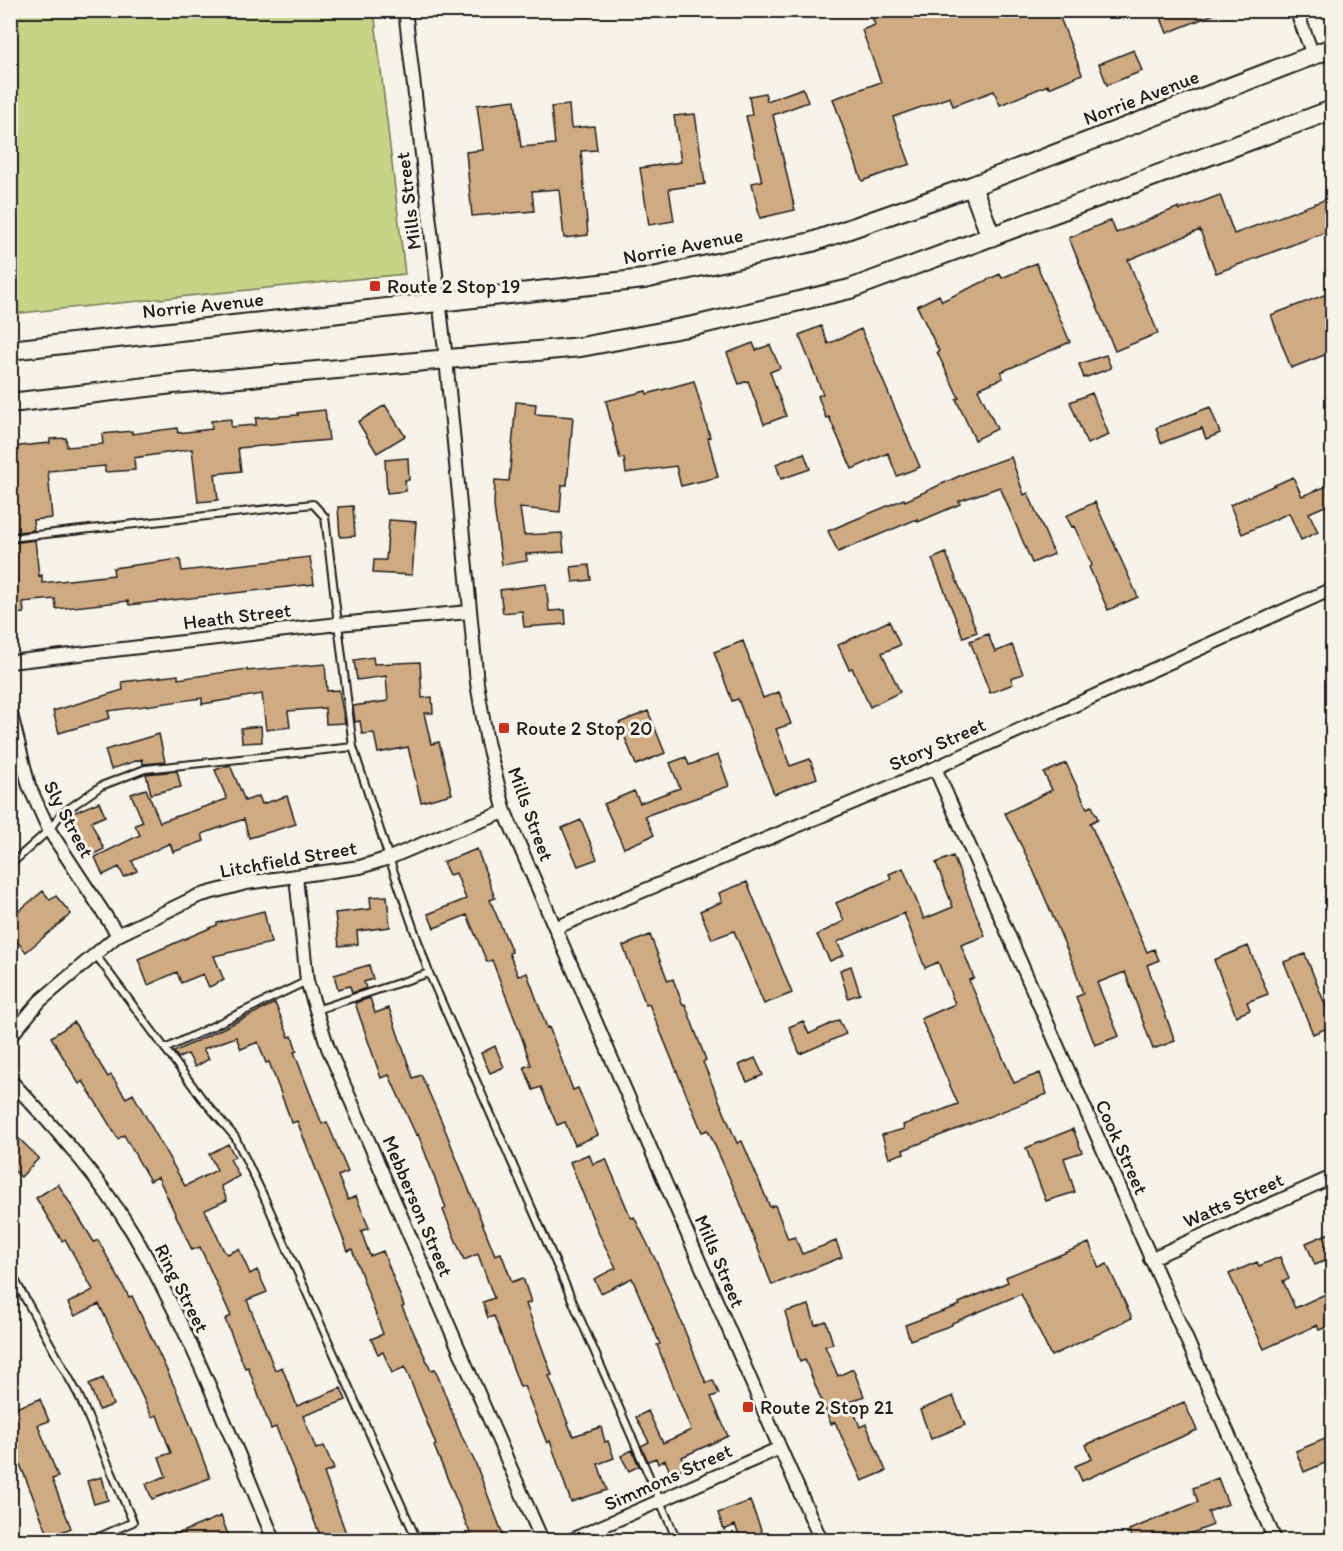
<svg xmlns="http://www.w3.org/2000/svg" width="1343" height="1551" viewBox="0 0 1343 1551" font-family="Itim,sans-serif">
<rect width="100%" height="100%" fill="#f7f3e8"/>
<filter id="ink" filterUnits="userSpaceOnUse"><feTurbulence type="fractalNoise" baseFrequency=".0167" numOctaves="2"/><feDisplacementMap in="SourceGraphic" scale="12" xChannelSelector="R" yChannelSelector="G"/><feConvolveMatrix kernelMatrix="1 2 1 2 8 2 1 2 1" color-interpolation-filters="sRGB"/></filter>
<g filter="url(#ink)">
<!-- grass -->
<path fill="#c5d487" stroke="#707852" stroke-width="1.5" d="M11,10L374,11L405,274L11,314Z"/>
<!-- building -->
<path fill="#d0ab82" stroke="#1c1c1c" stroke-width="1.5" d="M869,10H1057L1082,74L1049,88L1048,85L1000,105L994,91L953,106L950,97L893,117L910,164L862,181L833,99L881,82L862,30L875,25Z
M1158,10H1222V11L1167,33Z
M1134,50L1142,71L1107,85L1099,64Z
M803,88L808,102L773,115L795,210L760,218L752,183L762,181L746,116L752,115L749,96L765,93L767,101Z
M515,100L521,147L555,144L551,107L569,105L571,128L594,126L597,150L581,151L588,235L564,238L559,189L532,191L534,211L472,216L466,152L483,150L477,105Z
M695,114L705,184L669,189L674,221L649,225L640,168L681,162L674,116Z
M1220,195L1234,234L1332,197V230L1216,273L1200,230L1128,260L1158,333L1115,351L1069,238L1111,220L1116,233L1179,207L1180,210Z
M1036,263L1070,342L1001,372L1003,378L978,389L997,429L975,440L956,399L959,398L937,352L939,351L917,306L939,295L942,301L1000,274L1002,278Z
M1332,292V352L1291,368L1271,315Z
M821,326L828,344L861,329L920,467L897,476L888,453L852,469L829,417L826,418L818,396L823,394L799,335Z
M753,343L756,350L770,345L780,368L770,372L786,416L764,424L748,381L739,384L727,353Z
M1106,355L1111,368L1084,378L1079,364Z
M694,381L710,437L708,438L718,477L681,486L676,466L626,473L624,458L620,459L606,401L646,391L647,394Z
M1092,393L1109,435L1087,444L1070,402Z
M516,402L536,404L535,414L573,417L567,485H562L560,512L520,508L524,535L562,533L564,552L526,554L527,561L502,565L494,506L495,480L509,481Z
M385,405L405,436L377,453L358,422Z
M1210,407L1220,433L1206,439L1202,428L1161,443L1156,428Z
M325,410L329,440L238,448L241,471L215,474L218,500L198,502L192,449L134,458L135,470L105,472V466L48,471L52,518L33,520L34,530L11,533L10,447L50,443V439L66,438L67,447L103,444L102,434L132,431V434L177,428L178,433L212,429L211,421L231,419V427L256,425V418L298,415L297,413Z
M804,453L810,469L781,479L776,464Z
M1011,457L1024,495L1028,493L1054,554L1032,563L1000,487L959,501L960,504L918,522L917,519L838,552L828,531L904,499L905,501L968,472Z
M408,458L409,480H405L406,491L387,493L385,460Z
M1293,477L1302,496L1332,484V503L1309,513L1318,532L1301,540L1289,513L1242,534L1230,505Z
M1095,502L1138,597L1108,610L1089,567L1092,565L1074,526L1072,527L1066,516Z
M353,506L355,536L340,537L338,507Z
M389,520L416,522L412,575L373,573L374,560H386Z
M35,540L39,576L42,575V583L114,575L113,568L180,559L182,571L310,557L314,584L129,605L128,601L56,609L55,599L23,602L24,613L10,614V586H16V578L12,543Z
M946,553L977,632L963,637L932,559Z
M589,565L591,580L573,582L571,567Z
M546,584L549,611L565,610L566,624L524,627L522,611L503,613L500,590Z
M889,621L900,645L882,653L900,692L870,707L852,668L849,669L838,645Z
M988,634L995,652L1012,645L1023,674L1011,678L1013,684L990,693L970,641Z
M743,641L763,698L779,692L791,724L776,729L790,766L810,759L817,778L774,794L738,699L732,701L714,652Z
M373,657L374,664L420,662L422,698L432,697L433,713H424L431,744L439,742L452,794L421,802L408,747L378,753L374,733L362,734L360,721L355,722L353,706L388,701L386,676L357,680L354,660Z
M325,664L327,691L339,690L345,723L326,724L325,708L288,711L290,727L266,730L262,694L202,704V698L108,711L110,718L59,733L53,711L123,690L122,682L178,675V679L247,669V671Z
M648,711L665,753L636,765L619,723Z
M261,726L262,742L242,743L241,728Z
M159,734L165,762L143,764L142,759L111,769L105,750Z
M718,755L729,786L645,816L654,835L624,848L604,804L634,791L640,803L680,788L670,763L686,757L689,765Z
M1066,763L1087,808L1092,806L1098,819L1090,823L1147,952L1154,949L1159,960L1147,965L1175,1041L1153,1049L1125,972L1097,983L1119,1036L1095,1045L1076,997L1083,994L1074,966L1031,865L1005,813L1052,790L1044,773Z
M230,765L245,801L259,796L262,804L287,796L296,824L249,838L244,819L202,834L204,841L173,852L170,843L132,861L137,871L124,877L119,867L103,875L95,857L140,835L135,825L143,822L131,794L146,789L160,822L227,799L215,770Z
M177,771L181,787L151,794L146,774Z
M99,802L105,816L91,822L104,849L90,856L68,815Z
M581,820L597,859L578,866L562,828Z
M477,849L495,898L490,900L512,952L509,953L518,976L527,973L547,1028L549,1027L573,1090L578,1088L598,1135L575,1145L565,1122L557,1125L541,1087L533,1090L524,1067L531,1065L522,1038L492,960L487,962L467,915L434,928L428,914L466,899L456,873L449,875L443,862Z
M953,856L985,936L961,945L974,978L969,980L1014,1083L1040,1073L1047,1094L903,1150L904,1153L889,1158L882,1135L904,1129L903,1125L958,1104L921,1019L955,1004L938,962L925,968L904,913L837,942L844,955L830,961L817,935L844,921L836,903L891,879L889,874L903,868L924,919L953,907L936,863Z
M747,882L792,993L764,1004L734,931L712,939L700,911L722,902L719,893Z
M43,891L50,900L56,896L71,914L26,952L10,933V918Z
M387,896L390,927L357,931L358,944L339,946L335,913L371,909L370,897Z
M264,911L271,943L214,956L224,980L209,987L203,974L181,983L177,972L148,985L138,959L217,925V923Z
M650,935L668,981L673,979L683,1005L685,1004L706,1060L703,1062L737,1143L742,1141L770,1207L775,1205L788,1239L795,1237L802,1254L836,1241L842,1257L772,1285L738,1197L708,1130L702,1132L649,1004L646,1005L623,946Z
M1248,946L1268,994L1247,1002L1250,1010L1236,1016L1214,960Z
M1305,954L1332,1022V1026L1313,1034L1284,962Z
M369,965L373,979L364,982L366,988L352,993L350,986L338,989L334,975Z
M851,966L860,994L848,998L840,970Z
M370,998L375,1013L389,1008L413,1078L421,1075L442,1122L495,1255L501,1253L512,1282L523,1278L531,1302L526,1304L552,1375L549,1376L573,1436L601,1427L605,1442L608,1441L614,1458L598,1464L607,1490L571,1502L550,1441L547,1443L524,1386L520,1387L494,1316L488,1318L483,1302L494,1298L478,1254L464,1260L443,1210L446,1208L418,1134L416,1135L389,1075L381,1078L355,1003Z
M275,1003L289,1037L292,1036L297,1051L294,1052L322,1124L327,1122L348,1172L338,1176L348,1200L356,1196L369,1228L361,1231L370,1256L383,1251L404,1306L402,1307L431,1370L435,1369L461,1435L475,1462L505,1540H473L434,1446L436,1445L405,1367L392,1373L383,1352L378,1354L371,1339L383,1334L352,1249L348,1251L297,1121L292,1123L269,1062L266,1063L258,1042L241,1049L236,1037L203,1049L209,1059L195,1067L188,1054L178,1058L174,1052Z
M839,1020L846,1034L800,1054L789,1027L803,1021L809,1034Z
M74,1022L108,1077L111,1075L126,1098L133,1094L185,1186L217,1170L209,1154L228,1144L235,1157L230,1159L239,1176L221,1186L227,1200L205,1210L224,1251L227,1254L239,1249L250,1274L257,1270L267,1292L247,1300L275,1370L282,1367L297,1406L341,1388L346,1400L303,1416L316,1449L324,1446L334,1469L324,1473L347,1536L334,1540H322L276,1427L271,1429L248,1367L245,1368L225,1319L231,1316L200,1247L192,1250L158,1177L150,1181L124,1135L118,1139L83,1081L79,1084L51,1037Z
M495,1046L504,1067L490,1073L481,1053Z
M755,1058L763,1075L747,1082L739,1065Z
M1073,1129L1082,1152L1064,1158L1075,1192L1046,1201L1026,1148Z
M10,1130L39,1158L21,1177L10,1167Z
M589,1154L593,1164L606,1159L631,1218L634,1217L658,1265L706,1383L713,1380L719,1394L711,1397L728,1436L682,1457L686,1467L671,1474L665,1460L658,1464L656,1458L648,1461L641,1446L649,1442L636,1417L648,1411L663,1443L691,1430L657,1345L660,1344L632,1278L601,1293L594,1279L616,1268L599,1234L570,1162Z
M58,1184L94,1242L98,1240L129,1297L132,1296L183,1405L210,1478L152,1499L146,1484L166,1476L159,1457L171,1453L157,1415L152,1417L99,1304L75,1316L68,1303L93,1290L65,1239L62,1241L36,1198Z
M1332,1232V1258L1315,1265L1306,1243Z
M1089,1243L1099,1268L1107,1264L1132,1318L1051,1356L1021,1294L952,1323V1325L910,1340L905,1325L960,1305L959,1303L1008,1282L1006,1277Z
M1280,1257L1289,1279L1283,1281L1295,1308L1332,1291V1325L1319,1330L1317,1325L1264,1349L1229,1274L1257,1262L1259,1266Z
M809,1305L815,1325L826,1321L833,1344L825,1346L838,1376L853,1369L864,1396L850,1402L860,1427L866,1424L886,1471L862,1481L835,1422L831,1424L805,1360L800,1362L785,1312Z
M103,1378L113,1405L99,1410L89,1384Z
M953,1396L965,1425L931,1439L920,1410Z
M40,1399L49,1421L38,1425L58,1477L52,1479L71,1528L49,1537L10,1439V1410Z
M1184,1402L1197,1430L1082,1481L1075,1466L1092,1459L1086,1445Z
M1332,1436V1460L1304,1472L1296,1451Z
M632,1450L639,1466L629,1471L621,1456Z
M102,1477L108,1500L94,1504L87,1481Z
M1218,1478L1228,1504L1208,1512L1213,1525L1174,1540H1133L1129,1530L1198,1502L1193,1488Z
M750,1501L765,1540H741L735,1525L724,1530L718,1513Z
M221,1516L230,1540H162Z"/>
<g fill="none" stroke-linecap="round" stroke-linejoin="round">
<!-- service casing -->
<g stroke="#1c1c1c" stroke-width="10">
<path id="service" d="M10,538L313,504L325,517L353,747L389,858L429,973L677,1540
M10,865L49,830L61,814L101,786L145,769L353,747
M95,954L201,1097L235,1137L264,1197L417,1540
M316,1010L429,973
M165,1049L307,981
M10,1271L79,1396L133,1522L92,1540"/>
</g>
<!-- minor casing -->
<g stroke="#1c1c1c" stroke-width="16">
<path id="minor" d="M405,10L446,359L477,683L487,742L505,812L780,1448L821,1540
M1296,10L1313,55
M10,662L338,624L469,612
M10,710L29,786L49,830L118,935
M935,768L1275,1540
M296,877L307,981L328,1048L542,1540
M555,928L935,768L1332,589
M10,1037L40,1001L118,935L198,896L246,883L360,867L389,858L448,833L505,812
M10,1080C55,1128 99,1177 133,1233C190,1331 231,1437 274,1540
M1150,1259L1332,1177
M571,1540L780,1448"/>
</g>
<!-- secondary casing -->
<g stroke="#1c1c1c" stroke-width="22">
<path id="secondary" d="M972,186L991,237
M10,350L644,279L812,242L972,186L1332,48
M10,403L173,384L581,347L698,325L850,289L1332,110"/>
</g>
<!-- service -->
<use href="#service" stroke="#f7f3e8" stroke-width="6"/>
<!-- minor -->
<use href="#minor" stroke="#f7f3e8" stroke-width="12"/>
<!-- secondary -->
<use href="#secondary" stroke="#f7f3e8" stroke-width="18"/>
</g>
</g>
<!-- markers -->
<g fill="#c8321e" stroke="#f7f3e8" stroke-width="2">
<rect x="369" y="280" width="12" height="12" rx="3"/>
<rect x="498" y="722" width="12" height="12" rx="3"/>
<rect x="742" y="1401" width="12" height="12" rx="3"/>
</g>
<g text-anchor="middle" stroke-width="6" stroke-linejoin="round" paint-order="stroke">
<!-- street labels -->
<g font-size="20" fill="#1c1c1c" stroke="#f7f3e8">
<text transform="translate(1141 97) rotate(-21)" y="7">Norrie Avenue</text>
<text transform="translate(408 201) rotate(-97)" y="7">Mills Street</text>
<text transform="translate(683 246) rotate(-11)" y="7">Norrie Avenue</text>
<text transform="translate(203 305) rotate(-6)" y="7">Norrie Avenue</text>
<text transform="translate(237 616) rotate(-7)" y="7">Heath Street</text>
<text transform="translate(937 744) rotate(-24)" y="7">Story Street</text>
<text transform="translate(531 814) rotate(70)" y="7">Mills Street</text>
<text transform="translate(69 819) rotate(62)" y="7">Sly Street</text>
<text transform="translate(288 859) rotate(-10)" y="7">Litchfield Street</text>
<text transform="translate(1122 1147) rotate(66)" y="7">Cook Street</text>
<text transform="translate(1233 1200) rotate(-24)" y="7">Watts Street</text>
<text transform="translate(418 1206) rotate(67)" y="7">Mebberson Street</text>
<text transform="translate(720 1261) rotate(67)" y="7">Mills Street</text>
<text transform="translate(182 1288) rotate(63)" y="7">Ring Street</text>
<text transform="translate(668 1477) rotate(-24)" y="7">Simmons Street</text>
</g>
<!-- poi labels -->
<g font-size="20" fill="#1c1c1c" stroke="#f7f3e8" text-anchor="start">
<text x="387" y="293">Route 2 Stop 19</text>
<text x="516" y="735">Route 2 Stop 20</text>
<text x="760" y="1414">Route 2 Stop 21</text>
</g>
</g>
<!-- margin -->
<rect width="1343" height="1551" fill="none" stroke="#f7f3e8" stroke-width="36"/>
<rect x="18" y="18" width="1307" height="1515" fill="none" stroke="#1c1c1c" stroke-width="2" filter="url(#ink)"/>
</svg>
